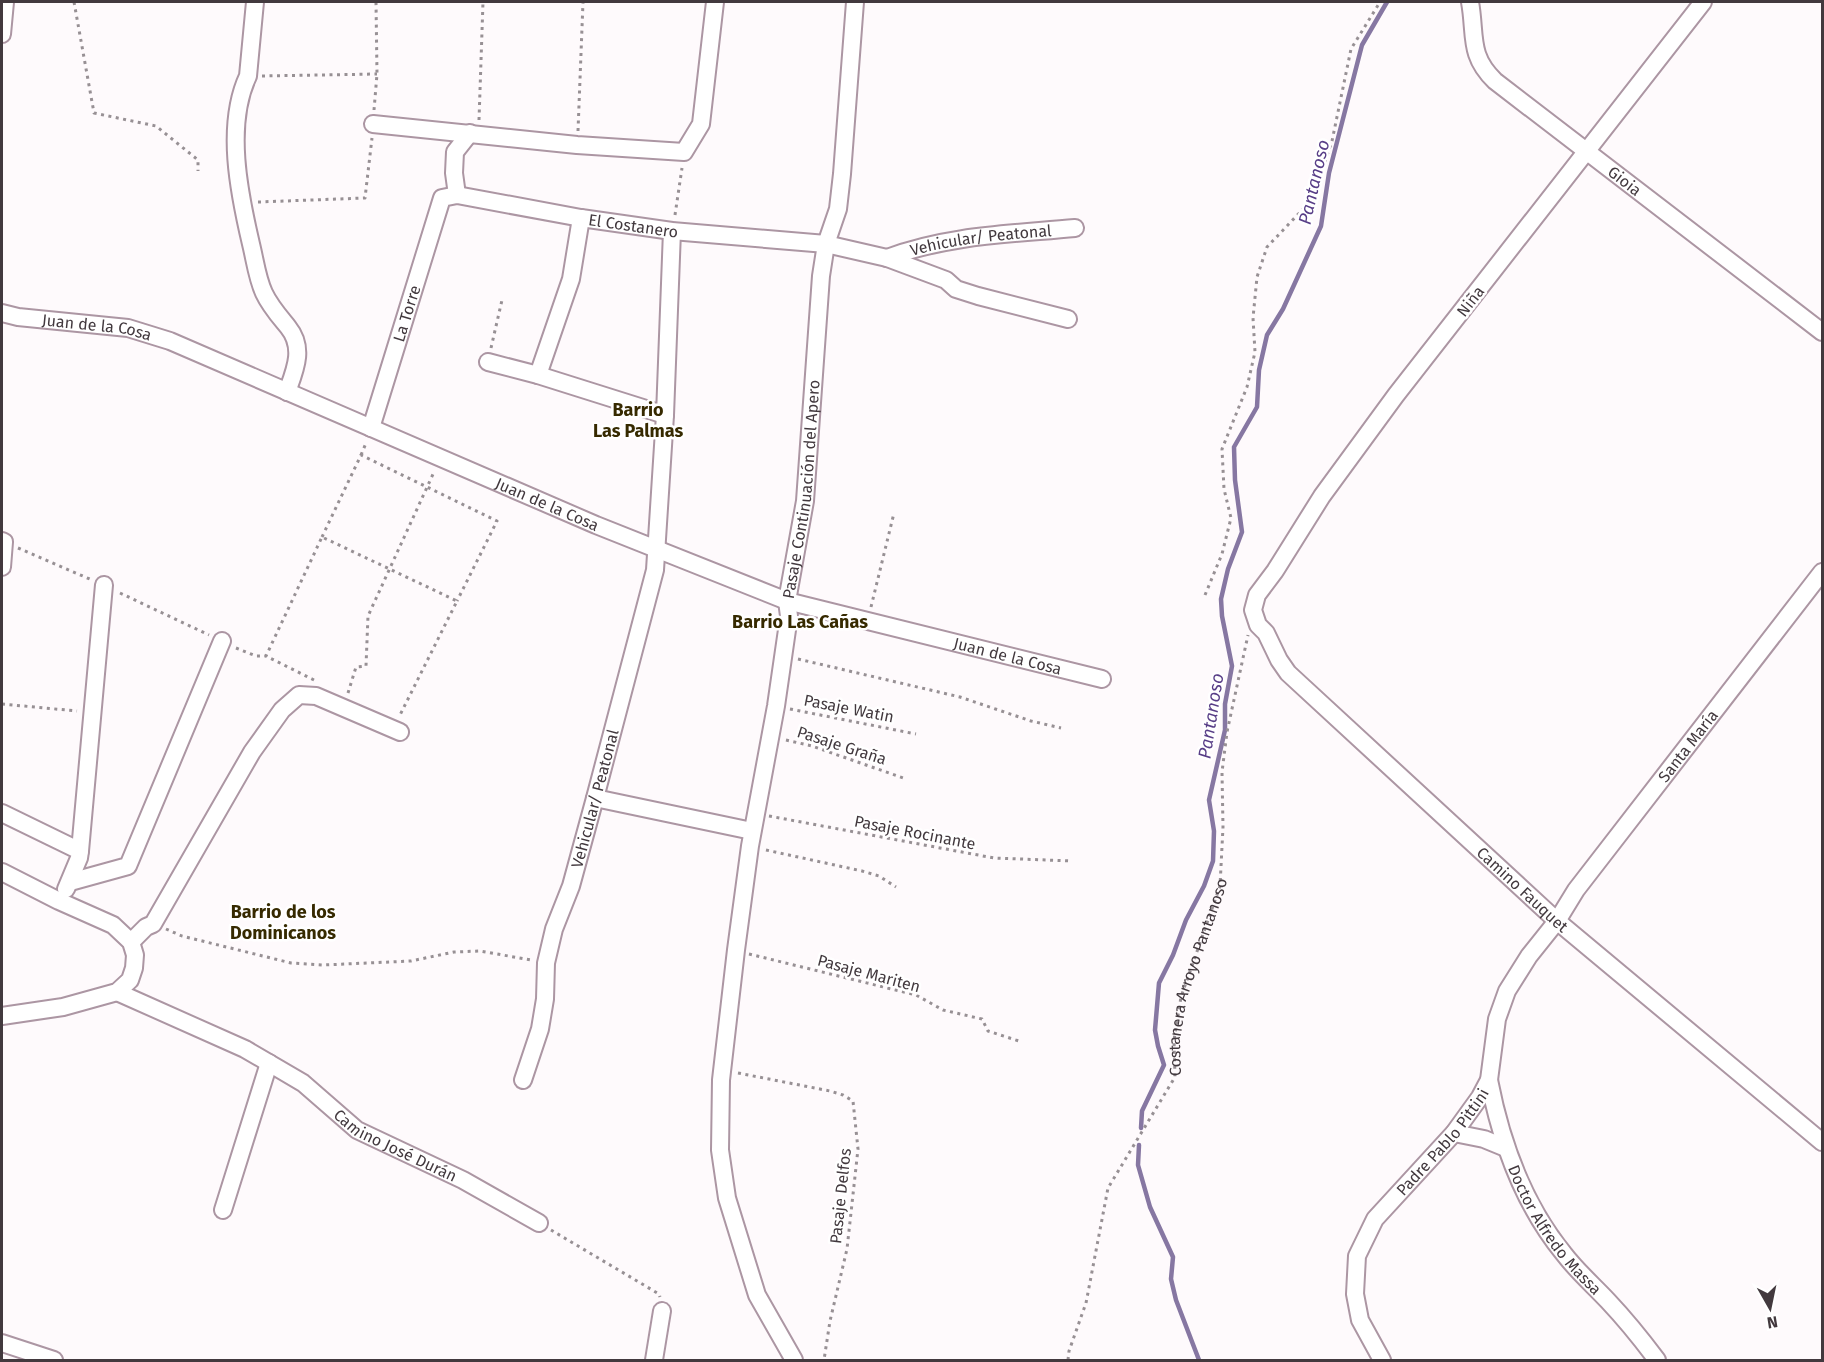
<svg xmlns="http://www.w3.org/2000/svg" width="1824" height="1362" viewBox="0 0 1824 1362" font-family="'Fira Sans',sans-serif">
<rect width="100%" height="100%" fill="#fefafc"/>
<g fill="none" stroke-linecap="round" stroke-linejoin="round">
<!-- stream -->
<path stroke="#8677a2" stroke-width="4.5" d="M1141,1128L1142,1111L1164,1065L1158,1046L1155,1030L1159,983L1173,955L1186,920L1204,886L1213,861L1214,831L1209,800L1225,730V704L1232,666L1222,616L1221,599L1228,569L1242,532L1235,480L1234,447L1257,407L1259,370L1267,335L1283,309L1321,226L1329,173L1362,45L1387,2
M1139,1145L1138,1165L1150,1207L1173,1257L1171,1279L1176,1300L1199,1360"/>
<!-- minor casing -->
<g stroke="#ac96a3" stroke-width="20">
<g id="minor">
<path d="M255,2L248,76C225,125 239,193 251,244C255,260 257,278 264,293C270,306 279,316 288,327C305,348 295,370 287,392"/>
<path id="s2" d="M1470,2C1476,35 1468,55 1495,81L1822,332"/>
<path id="s3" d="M1703,2L1396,395L1322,496L1275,571L1257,595L1253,610L1258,625L1266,633L1279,660L1288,673L1557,921L1822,1142"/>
<path d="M2,34L5,2"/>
<path d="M373,124L577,145L684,152L701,124L715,2"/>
<path d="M457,195L454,173L455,152L470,133"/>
<path id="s4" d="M887,258C947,235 1012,234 1075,228"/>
<path id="s5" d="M2,313L18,317L128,328L170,341L596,525L787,601L1102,679"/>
<path d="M488,362L538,375L665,415"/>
<path d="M538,375L571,279L581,218"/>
<path id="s6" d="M371,428L442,198L457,195L581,218L672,231L826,244L887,258L946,280L956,289L978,296L1068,319"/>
<path d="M2,541L4,542L2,567"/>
<path d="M595,798L752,831"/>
<path d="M2,813L80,851L79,858L66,889"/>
<path d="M80,851L104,585"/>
<path d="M2,872L59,901L113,925L131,942L135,955L134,968L130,980L117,992L63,1007L2,1016"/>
<path d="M70,882L128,866L222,641"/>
<path d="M131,942L146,927L153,924L252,752L282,710L299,695L316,696L400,732"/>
<path id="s7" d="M117,992L245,1049L303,1083L357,1130L463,1180L539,1223"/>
<path id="s8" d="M523,1080L540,1029L545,999L546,963L554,929L571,886L595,798L655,570L665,415L672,231"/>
<path id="s9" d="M1489,1080C1501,1142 1523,1204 1564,1254C1577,1271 1593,1285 1608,1301C1625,1319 1642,1340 1657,1360"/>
<path d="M1454,1133L1484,1139L1506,1148"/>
<path d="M223,1210L269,1063"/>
<path d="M2,1343L54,1360"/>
<path d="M654,1360L662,1311"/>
<path id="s10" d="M794,1360L757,1295L727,1198L720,1150L721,1080L736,950L750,846L776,706L789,616L787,601L805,501L821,276L826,244L838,209L842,174L855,2"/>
<path id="s11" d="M1382,1360L1360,1320L1355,1294L1357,1256L1375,1219L1454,1133L1480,1097L1489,1080L1497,1019L1507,991L1529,956L1557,921L1576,890L1822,572"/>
</g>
</g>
<!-- path -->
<g stroke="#979094" stroke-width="3" stroke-dasharray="3 4.5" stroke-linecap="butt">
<path d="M74,2L94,113L156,126L198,160V171"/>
<path d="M262,76L377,74"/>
<path d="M374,110L377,74L376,2"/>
<path d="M479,120L483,2"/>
<path d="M578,131L583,2"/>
<path d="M258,202L365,198L372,138"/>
<path d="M675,215L682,168"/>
<path d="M491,348L502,300"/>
<path d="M361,455L366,443"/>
<path d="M322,537L361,455L497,521L457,601"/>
<path d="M18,548L92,580"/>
<path d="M120,593L209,635"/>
<path d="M1205,595L1222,554L1231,518L1224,489L1222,449L1247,387L1255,352L1253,318L1257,277L1267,247L1305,207L1318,181L1332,141L1351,49L1380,2"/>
<path d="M871,607L894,513"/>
<path d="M236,648L256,656H266"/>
<path d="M798,659L960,697L1031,721L1061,728"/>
<path d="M314,680L266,656L322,537L457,601L400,715"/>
<path d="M348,693L356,667L366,666L368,616L434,472"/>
<path d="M2,704L77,711"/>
<path d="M790,709L916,734"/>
<path d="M786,740L812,746L906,779"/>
<path d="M769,816L994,858L1072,861"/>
<path d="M766,850L862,871L879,876L896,887"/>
<path d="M166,929L182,936L291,963L323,965L411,961L454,952L480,951L531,960"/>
<path d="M749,954L916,995L943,1010L982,1019L988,1031L1022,1042"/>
<path d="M738,1073L830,1091L843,1095L853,1101L858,1149L847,1249L830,1321L824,1360"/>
<path d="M551,1230L659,1294L660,1297"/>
<path id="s1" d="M1068,1360L1069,1351L1086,1303L1108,1188L1175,1077L1174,1040L1181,997L1220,886L1223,827L1222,772L1227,732L1248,635"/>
</g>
<!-- minor -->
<use href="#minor" stroke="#fff" stroke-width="16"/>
</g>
<g text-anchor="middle" stroke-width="5" stroke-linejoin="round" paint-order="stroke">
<!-- street labels -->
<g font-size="16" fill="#42393e" stroke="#fff">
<text dy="6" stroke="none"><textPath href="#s2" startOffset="249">Gioia</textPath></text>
<text dy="6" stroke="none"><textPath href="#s6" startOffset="435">El Costanero</textPath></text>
<text dy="6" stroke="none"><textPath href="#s4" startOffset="96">Vehicular/ Peatonal</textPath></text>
<text transform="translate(1470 301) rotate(-52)" y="6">Niña</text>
<text dy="6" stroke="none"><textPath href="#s6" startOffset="120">La Torre</textPath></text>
<text dy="6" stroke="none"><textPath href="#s5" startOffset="96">Juan de la Cosa</textPath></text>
<text dy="6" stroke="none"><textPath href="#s10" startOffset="892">Pasaje Continuación del Apero</textPath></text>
<text dy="6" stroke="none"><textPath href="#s5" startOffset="582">Juan de la Cosa</textPath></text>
<text dy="6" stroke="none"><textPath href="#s5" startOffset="1068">Juan de la Cosa</textPath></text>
<text transform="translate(849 708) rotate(11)" y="6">Pasaje Watin</text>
<text transform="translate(842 745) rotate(18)" y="6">Pasaje Graña</text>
<text dy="6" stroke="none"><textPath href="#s11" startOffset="728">Santa María</textPath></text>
<text dy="6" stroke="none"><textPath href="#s8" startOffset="292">Vehicular/ Peatonal</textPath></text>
<text transform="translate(915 832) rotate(11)" y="6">Pasaje Rocinante</text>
<text dy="6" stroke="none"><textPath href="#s3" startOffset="1150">Camino Fauquet</textPath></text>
<text transform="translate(869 973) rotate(15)" y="6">Pasaje Mariten</text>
<text dy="6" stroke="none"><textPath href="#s1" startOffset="410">Costanera Arroyo Pantanoso</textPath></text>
<text dy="6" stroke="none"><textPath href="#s11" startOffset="254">Padre Pablo Pittini</textPath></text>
<text dy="6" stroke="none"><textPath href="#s7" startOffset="320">Camino José Durán</textPath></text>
<text transform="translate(840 1196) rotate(-84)" y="6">Pasaje Delfos</text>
<text dy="6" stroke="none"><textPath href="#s9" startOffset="166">Doctor Alfredo Massa</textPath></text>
</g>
<!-- water labels -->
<g font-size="18" font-style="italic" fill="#583e87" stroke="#fff">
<text transform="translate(1314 182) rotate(-77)" y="6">Pantanoso</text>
<text transform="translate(1211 716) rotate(-81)" y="6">Pantanoso</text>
</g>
<!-- neighbourhood labels -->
<g font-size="18" font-weight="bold" fill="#362a00" stroke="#fff">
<text x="638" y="416">Barrio<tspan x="638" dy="21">Las Palmas</tspan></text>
<text x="800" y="628">Barrio Las Cañas</text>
<text x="283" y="918">Barrio de los<tspan x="283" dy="21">Dominicanos</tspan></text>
</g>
</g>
<!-- border -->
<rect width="1824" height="1362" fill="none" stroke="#42393e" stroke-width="6"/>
<!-- north arrow -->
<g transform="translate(1770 1308) rotate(171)" stroke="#ffffff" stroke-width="4.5" paint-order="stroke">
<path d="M0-4.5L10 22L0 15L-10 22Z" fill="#42393e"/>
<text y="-9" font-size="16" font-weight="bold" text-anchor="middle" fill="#42393e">N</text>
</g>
</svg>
